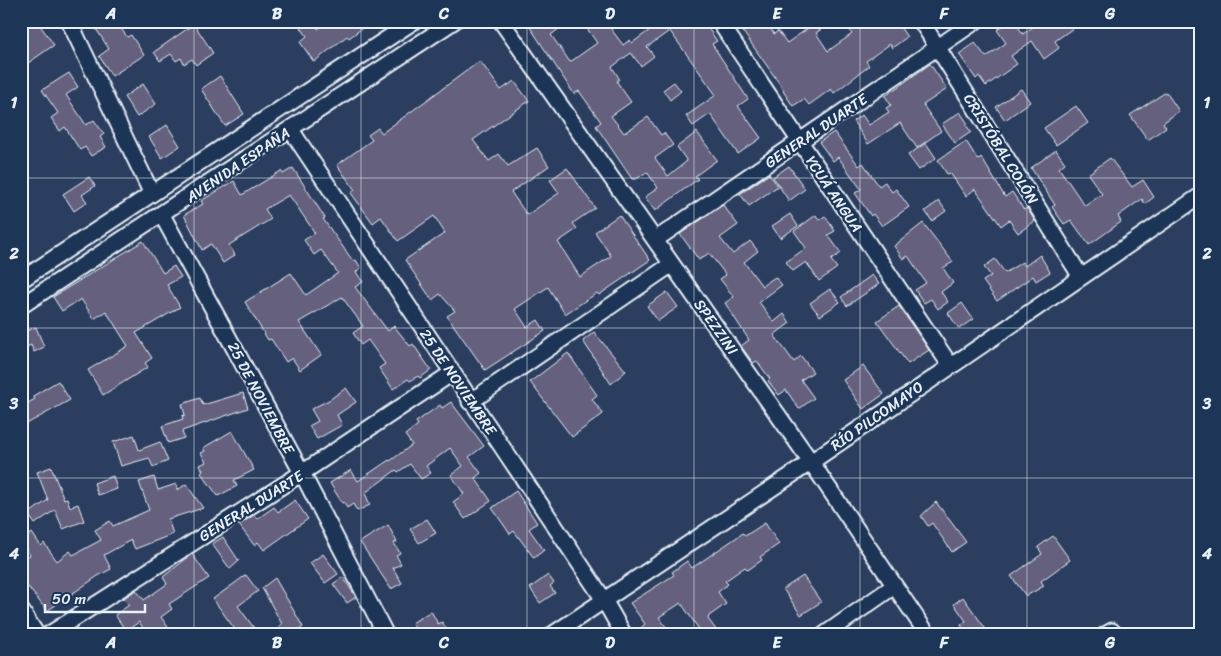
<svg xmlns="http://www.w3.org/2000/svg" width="1221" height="656" viewBox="0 0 1221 656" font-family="Sriracha,sans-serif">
<rect width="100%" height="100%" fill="#2b3e5f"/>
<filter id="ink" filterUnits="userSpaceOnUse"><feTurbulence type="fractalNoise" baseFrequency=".02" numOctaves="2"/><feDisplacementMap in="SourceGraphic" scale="10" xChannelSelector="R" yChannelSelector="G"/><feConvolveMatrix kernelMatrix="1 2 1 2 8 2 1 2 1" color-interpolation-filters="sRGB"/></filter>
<g filter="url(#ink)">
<!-- building -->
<path fill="#65617e" stroke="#e8f1f8" d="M21,21H37L54,45L21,68Z
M91,21H116L127,37L131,35L144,55L112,76L99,56L109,49Z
M296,21H312L318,29L329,21H372L349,38L347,36L314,62L300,42L307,36Z
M526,21H556L560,28L551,35L570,62L597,43L586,27L594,21H605L623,45L630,40L632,43L661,22L668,32L647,47L654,56L641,66L631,53L612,67L619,78L617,82L631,102L611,116L624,133L648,117L661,135L664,133L673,145L655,158L668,176L687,161L677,147L697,132L717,160L695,176L698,179L655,211L645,197L658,188L647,172L636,179H632L596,126L601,122L579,91L574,94Z
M675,21H703L717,41L712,44L748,99L738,106L761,138L738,154L710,114L693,126L686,116L716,95L667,27Z
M751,21H765L774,34L778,31L787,43L807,29L802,21H833L816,33L828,51L852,34L844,21H896L907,37L892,48L890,44L866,61L869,66L834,93L831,89L809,105L804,99L793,106L783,91L784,90L741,29Z
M1010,21H1014L1023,34L1041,21H1083L1055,41L1059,48L1044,59L1032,41L1011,56L1017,64L986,86L979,76L976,79L959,54L975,43L986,57L1006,43L997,30Z
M194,24L213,53L196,65L192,59L184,64L181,58L176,61L171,54L160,61L154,52Z
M480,61L501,90L514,81L529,101L473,140L489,161L499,154L508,166L537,148L549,166L511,192L527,215L559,193L550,180L567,168L595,208L573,223L577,229L558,242L580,277L611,256L595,232L619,215L650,260L599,295L597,293L565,314L548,287L515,309L527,327L538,320L545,331L485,370L447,316L455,311L440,294L432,300L405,260L445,233L434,216L398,241L381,217L373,223L351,193L355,190L337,165L372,140L368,135L378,128L382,133Z
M930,64L947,89L923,105L941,131L917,148L900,123L868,144L853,121L862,115L869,125L889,112L886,108L891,105L885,96Z
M69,73L78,87L66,95L86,125L94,120L104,134L100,137L106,147L91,156L85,147L80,150L65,127L60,131L51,118L58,113L42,90Z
M220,76L244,114L225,126L201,89Z
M674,82L681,91L670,100L663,90Z
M143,84L156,104L137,117L124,97Z
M1021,89L1030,102L1005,120L996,107Z
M1166,92L1179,111L1163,123L1166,127L1148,140L1130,115Z
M1076,106L1088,123L1056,145L1044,128Z
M960,112L968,124L966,125L971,132L955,143L942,124Z
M167,125L180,146L162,158L149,137Z
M834,132L859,166L863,163L879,186L885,182L892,192L896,189L909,207L882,226L873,214L871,216L855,193L861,189L838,157L833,161L819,142Z
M966,141L978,160L981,157L1005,197L1012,192L1024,210L1027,208L1035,221L1018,233L1009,220L1001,226L975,189L966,196L950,173L947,174L938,160Z
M926,143L936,158L919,170L908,155Z
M1056,150L1065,163L1059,168L1085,206L1102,194L1088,174L1110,158L1132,187L1143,180L1154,197L1145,204L1142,199L1118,216L1121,222L1089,245L1071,220L1064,224L1052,207L1055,205L1031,168Z
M789,166L805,189L789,201L773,177Z
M293,168L325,218L323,219L353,261L356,260L361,268L356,272L363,282L355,287L388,331L394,326L410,346L413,344L431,370L420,378L418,376L410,381L408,379L393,389L379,368L385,364L368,340L361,345L353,333L363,326L342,297L299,322L321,355L300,370L292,358L286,362L271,339L268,340L245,302L291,273L306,295L338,273L321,250L314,255L304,240L315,233L289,195L265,209L271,219L229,245L235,255L223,263L211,244L202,250L184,215L203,204L201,201L234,181L242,195L281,171L283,174Z
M769,174L778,186L749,206L740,194Z
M89,177L95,186L82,195L87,202L74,211L63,194Z
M939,201L946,211L932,221L925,211Z
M723,205L738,225L720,238L733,254L750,241L758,251L744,262L762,286L775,277L782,285L759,302L774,322L784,314L790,323L774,335L794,362L801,356L813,372L801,380L814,398L799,409L786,390L779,395L768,381L770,379L757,361L753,363L741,346L749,340L725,303L734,297L720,279L726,275L709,253L699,260L680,234Z
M790,214L798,226L780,238L772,226Z
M816,215L819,220L825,216L835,231L828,235L841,253L831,260L837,268L819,281L806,262L793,271L786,262L806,248L794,231Z
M923,223L953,262L943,268L953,283L941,292L948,302L938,309L931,299L924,303L915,290L926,283L908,256L903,259L894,246Z
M143,241L163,273L174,266L181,277L167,285L180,307L136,333L152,358L145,363L148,367L103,395L88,370L128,346L106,311L94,319L81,299L62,311L53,297Z
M1040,255L1050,272L1036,281L1033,276L997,301L983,281L991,276L984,267L995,259L1005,273L1022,262L1025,266Z
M872,275L879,284L847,306L841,297Z
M830,289L840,302L820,316L810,303Z
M667,292L678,307L658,321L647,306Z
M962,303L973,319L959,329L948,313Z
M899,306L929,350L908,364L877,321Z
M36,327L44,347L34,352L31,345L21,350V333Z
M594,332L626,371L611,384L583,341Z
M568,353L597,395L592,399L603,414L572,437L530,382Z
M863,366L884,394L863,409L843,380Z
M58,381L70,400L21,427V407L35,399L33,396Z
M346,388L356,402L337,415L342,425L317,439L309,426L318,421L311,409L329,400Z
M243,393L248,408L182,431L184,438L168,443L162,426L183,419L182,416L185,415L182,404L200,398L203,405Z
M451,402L484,446L469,457L481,473L475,478L491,501L465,519L453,502L464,494L451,475L463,466L450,448L426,466L431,473L421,479L410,464L398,472L396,470L365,493L370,505L357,511L353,504L347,508L344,502L342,503L330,483L351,470L358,481L389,460L390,461L412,445L405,435L418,425L416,422L440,405L442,408Z
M232,431L254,470L234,480L237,486L218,496L201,473L203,471L200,465L206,462L201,453L205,451L203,448Z
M134,435L139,450L160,442L168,461L153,467L149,458L121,466L113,442Z
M51,467L64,499L67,498L70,507L78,504L84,521L63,529L55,510L35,524L28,514L48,500L37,472Z
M113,476L117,489L98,495L94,483Z
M154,477L158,490L176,484L178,490L186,484L203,508L168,519L173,534L135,549L131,540L104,555L111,569L98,576L47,611L21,578V561L30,555L21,541L32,533L41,546L44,543L57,561L70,551L73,555L101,540L95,530L110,521L113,526L149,510L139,482Z
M516,491L537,523L529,529L544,550L534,558L514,531L510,534L492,508Z
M295,500L308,519L264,550L258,542L254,545L239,525L254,515L257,519L274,507L278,512Z
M936,502L966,542L952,552L932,523L928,526L921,516Z
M427,519L436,533L419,543L410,529Z
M765,523L779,544L760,557L762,560L748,570L745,567L725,581L728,584L718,592L726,604L709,616L708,619L720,635H703L681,603L659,617L672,635H633L645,624L630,603L674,575L672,572L687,561L692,568L743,533L745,536Z
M388,525L397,542L394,543L400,553L396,555L401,564L393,568L402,583L391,589L360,542Z
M1053,536L1070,560L1041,581L1044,586L1026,596L1011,576L1042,554L1038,547Z
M223,537L239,561L230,569L212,544Z
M192,554L209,578L169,604L172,609L161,617L168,627L158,635H148L139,622L126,631L115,615L129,605L124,598L136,590L144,600L167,584L163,577Z
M323,554L338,574L325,583L310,563Z
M246,575L258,591L238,606L259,635H239L213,599Z
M548,575L554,583L550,586L555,593L540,603L530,588Z
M803,576L821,602L801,615L783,589Z
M343,577L356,597L347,603L333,584Z
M275,578L303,627L292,635H285L279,626L282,624L262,588Z
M963,597L975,614L990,635H967L961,625L966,621L954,604Z
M431,611L438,624L442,622L451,635H419L412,623Z"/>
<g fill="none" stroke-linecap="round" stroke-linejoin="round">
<!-- minor casing -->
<g stroke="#e8f1f8" stroke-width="19">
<path id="minor" d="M69,21L152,194
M501,21L811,462L928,635
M719,21L950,365
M921,21L1081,277
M291,130L604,600L624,635
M162,215L302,473L386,635
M655,240L976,21
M21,280L414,21
M21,306L454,21
M470,402L672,264
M21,610L37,635
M48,635L302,473L452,373
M552,635L811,462L1200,196
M824,635L894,586
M1105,635L1112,631"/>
</g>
<!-- minor -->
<use href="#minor" stroke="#1d3557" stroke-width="15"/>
</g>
</g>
<!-- grid -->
<path fill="none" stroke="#e8f1f8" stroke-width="1" stroke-opacity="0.55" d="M194,21V635M361,21V635M527,21V635M694,21V635M860,21V635M1027,21V635M21,178H1200M21,328H1200M21,478H1200"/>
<g text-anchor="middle" stroke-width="4.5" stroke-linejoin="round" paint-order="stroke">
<!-- street labels -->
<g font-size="15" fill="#e8f1f8" stroke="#1d3557">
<text transform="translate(816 131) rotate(-34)" y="5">GENERAL DUARTE</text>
<text transform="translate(1001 149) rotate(58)" y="5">CRISTÓBAL COLÓN</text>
<text transform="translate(238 165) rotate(-34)" y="5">AVENIDA ESPAÑA</text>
<text transform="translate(834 194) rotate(56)" y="5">YCUÁ ANGUA</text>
<text transform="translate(716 327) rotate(55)" y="5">SPEZZINI</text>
<text transform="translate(458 382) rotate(56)" y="5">25 DE NOVIEMBRE</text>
<text transform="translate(261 398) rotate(62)" y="5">25 DE NOVIEMBRE</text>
<text transform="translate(877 416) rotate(-35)" y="5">RÍO PILCOMAYO</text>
<text transform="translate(251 506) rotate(-32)" y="5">GENERAL DUARTE</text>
</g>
</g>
<!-- margin -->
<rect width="1221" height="656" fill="none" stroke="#1d3557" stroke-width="55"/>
<!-- scale -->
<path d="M45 604v8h100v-8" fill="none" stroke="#e8f1f8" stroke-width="2.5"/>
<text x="52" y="604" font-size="15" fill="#e8f1f8" stroke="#1d3557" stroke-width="4" paint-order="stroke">50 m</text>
<rect x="28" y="28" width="1166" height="600" fill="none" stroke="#e8f1f8" stroke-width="2"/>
<g font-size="16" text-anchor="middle" font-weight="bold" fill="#e8f1f8">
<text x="111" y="19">A</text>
<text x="277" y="19">B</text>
<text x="444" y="19">C</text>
<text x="610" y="19">D</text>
<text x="777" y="19">E</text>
<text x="944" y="19">F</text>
<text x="1110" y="19">G</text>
<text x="14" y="108">1</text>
<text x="1207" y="108">1</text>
<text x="14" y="259">2</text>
<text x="1207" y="259">2</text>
<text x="14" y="409">3</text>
<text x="1207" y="409">3</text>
<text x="14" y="559">4</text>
<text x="1207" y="559">4</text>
<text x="111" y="648">A</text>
<text x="277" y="648">B</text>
<text x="444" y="648">C</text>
<text x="610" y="648">D</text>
<text x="777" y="648">E</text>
<text x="944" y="648">F</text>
<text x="1110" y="648">G</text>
</g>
</svg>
